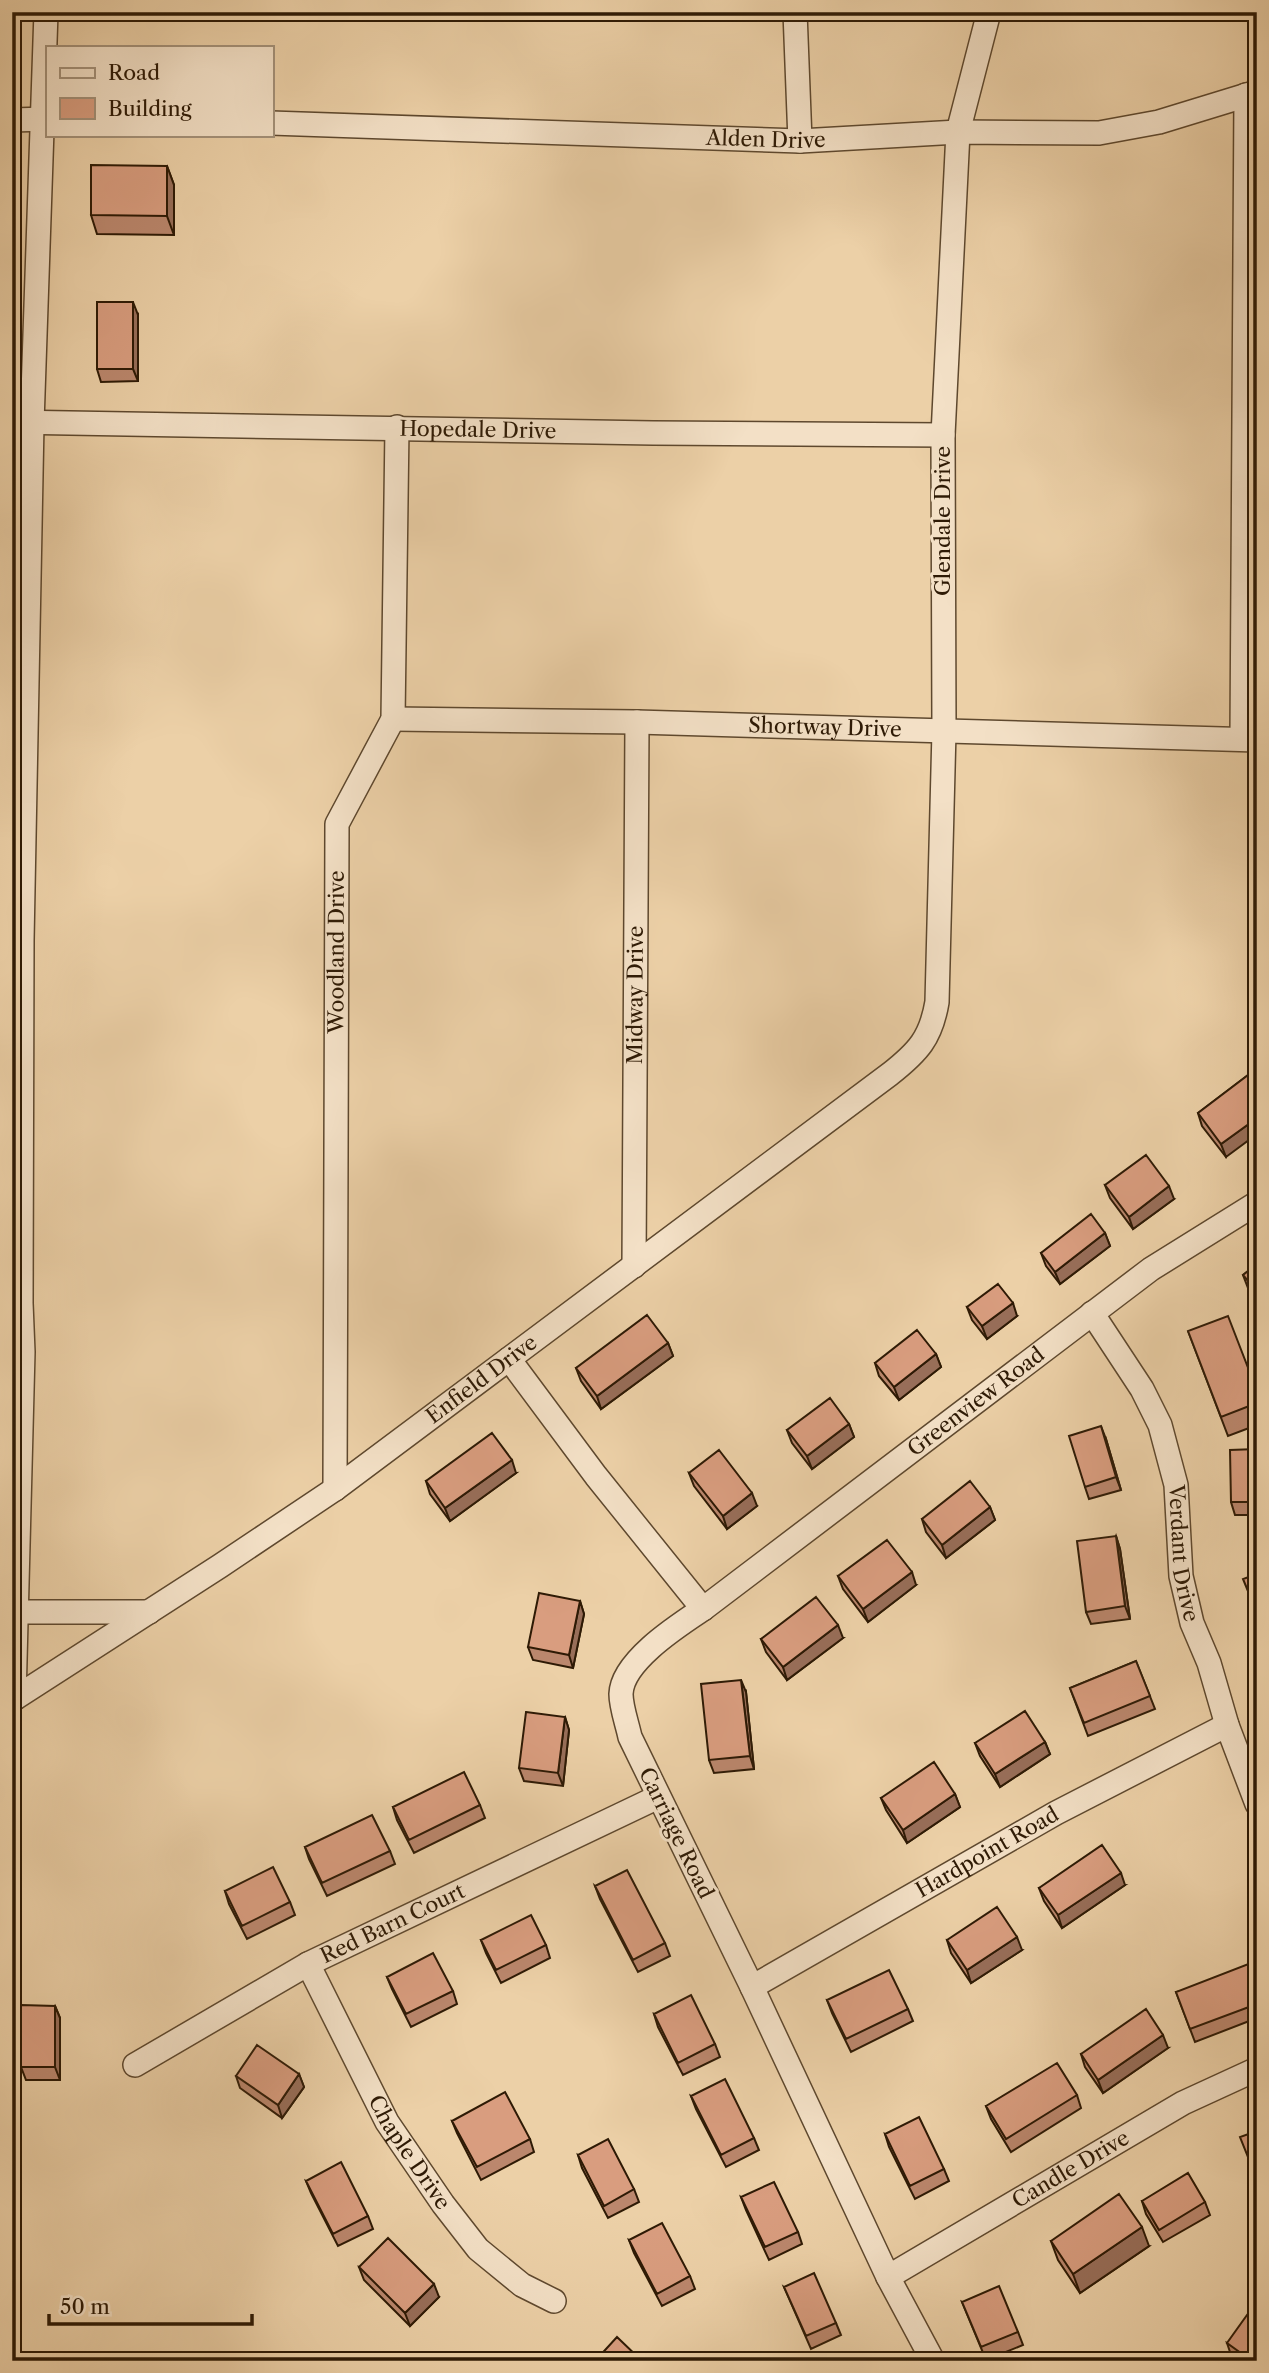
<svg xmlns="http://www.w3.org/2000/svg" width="1269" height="2373" viewBox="0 0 1269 2373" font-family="'Libre Caslon Text',serif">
<rect width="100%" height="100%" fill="#ecd0a7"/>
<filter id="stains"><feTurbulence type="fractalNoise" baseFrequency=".00286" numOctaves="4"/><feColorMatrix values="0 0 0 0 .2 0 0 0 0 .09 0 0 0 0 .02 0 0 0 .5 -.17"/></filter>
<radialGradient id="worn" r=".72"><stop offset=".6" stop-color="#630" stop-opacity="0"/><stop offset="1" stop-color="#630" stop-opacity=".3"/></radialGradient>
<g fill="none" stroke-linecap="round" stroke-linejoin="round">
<!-- minor casing -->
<g stroke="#5e482e" stroke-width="26">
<g id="minor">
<path d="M795,12L800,141"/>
<path d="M12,120L47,119"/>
<path id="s1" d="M271,123L800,141L958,132L1099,133L1159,122L1257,92"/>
<path id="s2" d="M12,422L653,433L943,435"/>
<path id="s3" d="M393,719L637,722L1257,740"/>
<path d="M1242,738L1246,95"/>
<path id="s4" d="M634,1266L637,722"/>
<path id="s5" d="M1092,1313L1142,1389L1160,1425L1176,1485L1181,1576L1192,1623L1209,1663L1227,1725L1257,1804"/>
<path d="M509,1359L596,1476L703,1609"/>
<path id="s6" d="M335,1489L337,824L393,719L397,427"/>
<path d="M12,1612H149"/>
<path d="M14,1699L23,1352L21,1303L22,941L32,423L46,12"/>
<path id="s7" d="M12,1700L220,1566L335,1489L890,1074C918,1052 931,1038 937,1002L944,731L943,435L958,132L989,12"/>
<path id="s8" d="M308,1964L387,2122L443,2204L478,2249L522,2285L554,2301"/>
<path id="s9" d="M752,1987L1056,1813L1227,1725"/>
<path id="s10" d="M135,2065L308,1964L658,1797"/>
<path id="s11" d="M888,2277L1183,2103L1257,2069"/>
<path id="s12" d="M933,2361L888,2277L752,1987L630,1737C627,1723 621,1707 621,1694C622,1661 679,1625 703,1609L1151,1269L1257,1203"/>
</g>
</g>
<!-- minor -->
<use href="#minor" stroke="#f3e0c6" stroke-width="23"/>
</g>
<!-- wall -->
<path fill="#bb876d" stroke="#2e1a05" stroke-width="2" d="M167,166L174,185V235L97,234L91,215Z
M138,315V381L101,382L97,369Z
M1256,1069L1226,1157L1202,1126L1198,1113Z
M1105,1185L1174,1199L1133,1229L1110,1198Z
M1105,1233L1110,1246L1060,1284L1046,1266L1041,1253Z
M1257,1264V1299L1248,1288L1243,1275Z
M967,1307L1017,1316L987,1339L972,1320Z
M1188,1331L1257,1391V1425L1228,1436Z
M668,1343L673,1356L601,1409L581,1381L576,1368Z
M936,1354L941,1367L899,1400L879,1376L875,1363Z
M849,1424L854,1437L812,1469L792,1443L787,1430Z
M1106,1439L1121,1490L1089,1499L1085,1487Z
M1257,1449V1515H1235L1231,1502Z
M516,1473L450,1521L430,1494L426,1481Z
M689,1473L757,1506L727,1529L694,1486Z
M990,1507L995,1520L946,1558L926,1532L922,1519Z
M1116,1536L1120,1549L1130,1619L1091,1624L1086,1612Z
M838,1576L916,1585L868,1622L843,1589Z
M580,1601L584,1614L573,1668L533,1660L528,1647Z
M843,1638L787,1680L766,1652L761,1639Z
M1136,1661L1155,1709L1088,1736L1070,1688Z
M746,1692L754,1769L714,1773L709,1760Z
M565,1717L569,1730L563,1786L524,1781L519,1768Z
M1045,1742L1050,1754L1000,1787L980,1756L975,1743Z
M955,1794L960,1807L907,1843L886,1810L881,1798Z
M480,1805L485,1818L414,1853L397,1820L393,1807Z
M305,1847L390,1851L395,1864L327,1896L309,1859Z
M1125,1885L1062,1928L1044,1901L1039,1888Z
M595,1886L665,1943L670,1956L638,1972L600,1899Z
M225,1891L290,1902L295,1915L247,1939L229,1904Z
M481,1940L546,1945L550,1958L501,1983L486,1953Z
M947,1940L1022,1950L971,1983L951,1953Z
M387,1977L453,1991L457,2004L411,2027L392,1989Z
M1257,1977V2018L1195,2042L1176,1992Z
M827,2000L908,2009L913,2021L851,2052L832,2013Z
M55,2006L60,2018V2080H26L21,2067Z
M654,2014L715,2044L720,2057L683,2075L658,2027Z
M1168,2048L1103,2093L1085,2067L1081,2054Z
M299,2074L304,2087L282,2118L240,2088L236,2076Z
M1077,2095L1081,2108L1011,2152L991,2119L986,2106Z
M691,2096L754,2138L759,2150L726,2167L696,2109Z
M452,2121L530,2139L534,2152L481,2180L457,2133Z
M885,2134L944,2169L949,2181L915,2199L889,2147Z
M578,2155L634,2189L639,2202L608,2218L582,2168Z
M306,2181L368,2216L373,2229L338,2246L311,2193Z
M741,2197L798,2232L802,2244L769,2260L746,2210Z
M1142,2201L1205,2202L1210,2215L1163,2242L1146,2214Z
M629,2240L690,2276L695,2289L662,2306L634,2253Z
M1051,2241L1149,2246L1080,2293L1058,2260Z
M359,2267L439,2297L410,2326L364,2280Z
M784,2287L836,2323L841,2335L811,2349Z
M962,2302L1018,2332L1023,2345L986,2360Z
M1227,2343L1257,2361H1239L1231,2355Z"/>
<!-- shaded-wall -->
<path fill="#986e59" stroke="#2e1a05" stroke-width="2" d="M167,166L174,185V235L167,216Z
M133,302L138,315V381L133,369Z
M1257,1118V1134L1226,1157L1221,1144Z
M1169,1186L1174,1199L1133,1229L1129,1217Z
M1105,1233L1110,1246L1060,1284L1055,1272Z
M1013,1303L1017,1316L987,1339L982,1326Z
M668,1343L673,1356L601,1409L597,1396Z
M936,1354L941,1367L899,1400L894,1387Z
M849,1424L854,1437L812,1469L807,1456Z
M1101,1426L1106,1439L1121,1490L1116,1477Z
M512,1460L516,1473L450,1521L445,1508Z
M752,1493L757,1506L727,1529L723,1516Z
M990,1507L995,1520L946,1558L942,1545Z
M1116,1536L1120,1549L1130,1619L1125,1606Z
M912,1572L916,1585L868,1622L863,1609Z
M580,1601L584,1614L573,1668L569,1655Z
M838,1625L843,1638L787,1680L783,1667Z
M741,1680L746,1692L754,1769L750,1756Z
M565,1717L569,1730L563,1786L558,1773Z
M1045,1742L1050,1754L1000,1787L995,1774Z
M955,1794L960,1807L907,1843L903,1830Z
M1121,1873L1125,1885L1062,1928L1058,1915Z
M1017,1937L1022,1950L971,1983L967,1970Z
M55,2006L60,2018V2080L55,2067Z
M1163,2035L1168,2048L1103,2093L1098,2080Z
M299,2074L304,2087L282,2118L278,2105Z
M1142,2227L1149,2246L1080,2293L1073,2274Z
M434,2284L439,2297L410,2326L405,2313Z"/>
<!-- building -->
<path fill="#d99d7f" stroke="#2e1a05" stroke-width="2" d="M91,165L167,166V216L91,215Z
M97,302H133V369H97Z
M1256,1069L1257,1118L1221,1144L1198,1113Z
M1146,1155L1169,1186L1129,1217L1105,1185Z
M1091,1214L1105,1233L1055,1272L1041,1253Z
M1257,1264V1292L1243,1275Z
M998,1284L1013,1303L982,1326L967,1307Z
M647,1315L668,1343L597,1396L576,1368Z
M1228,1316L1257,1391V1403L1221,1417L1188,1331Z
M917,1330L936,1354L894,1387L875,1363Z
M830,1398L849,1424L807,1456L787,1430Z
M1101,1426L1116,1477L1085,1487L1069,1436Z
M492,1433L512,1460L445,1508L426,1481Z
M1257,1449V1502H1231L1230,1450Z
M719,1450L752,1493L723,1516L689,1473Z
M970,1481L990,1507L942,1545L922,1519Z
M1116,1536L1125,1606L1086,1612L1077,1541Z
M887,1540L912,1572L863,1609L838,1576Z
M1257,1574V1613L1243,1579Z
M539,1593L580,1601L569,1655L528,1647Z
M816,1597L838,1625L783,1667L761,1639Z
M1136,1661L1150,1696L1084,1723L1070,1688Z
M741,1680L750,1756L709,1760L701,1684Z
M1025,1711L1045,1742L995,1774L975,1743Z
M526,1712L565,1717L558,1773L519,1768Z
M934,1762L955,1794L903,1830L881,1798Z
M464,1772L480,1805L409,1840L393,1807Z
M372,1815L390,1851L322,1883L305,1847Z
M1102,1845L1121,1873L1058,1915L1039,1888Z
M273,1867L290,1902L242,1926L225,1891Z
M627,1870L665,1943L633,1960L595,1886Z
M997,1907L1017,1937L967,1970L947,1940Z
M531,1915L546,1945L496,1970L481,1940Z
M433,1953L453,1991L406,2014L387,1977Z
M1251,1963L1257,1977V2004L1190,2029L1176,1992Z
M889,1970L908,2009L846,2039L827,2000Z
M691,1995L715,2044L678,2063L654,2014Z
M21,2005L55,2006V2067H21Z
M1146,2009L1163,2035L1098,2080L1081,2054Z
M257,2045L299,2074L278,2105L236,2076Z
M1057,2063L1077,2095L1006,2139L986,2106Z
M725,2079L754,2138L721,2155L691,2096Z
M505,2092L530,2139L477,2167L452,2121Z
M919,2117L944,2169L910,2186L885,2134Z
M1257,2131V2171L1254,2172L1240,2137Z
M608,2139L634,2189L604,2206L578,2155Z
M341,2162L368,2216L333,2234L306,2181Z
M1188,2173L1205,2202L1159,2230L1142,2201Z
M774,2182L798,2232L765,2247L741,2197Z
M1119,2194L1142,2227L1073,2274L1051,2241Z
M662,2223L690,2276L657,2294L629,2240Z
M388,2238L434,2284L405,2313L359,2267Z
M814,2273L836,2323L806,2336L784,2287Z
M999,2286L1018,2332L981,2347L962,2302Z
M1257,2301V2361H1252L1227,2343Z
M617,2337L642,2361H595Z
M498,2355L509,2361H495Z"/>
<g text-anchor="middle" stroke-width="6" stroke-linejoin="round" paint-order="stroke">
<!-- street labels -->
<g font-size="21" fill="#2e1a05" stroke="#f3e0c6">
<text dy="7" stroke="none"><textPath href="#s1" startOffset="495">Alden Drive</textPath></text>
<text dy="7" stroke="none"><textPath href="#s2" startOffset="466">Hopedale Drive</textPath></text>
<text transform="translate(943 521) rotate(-90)" y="7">Glendale Drive</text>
<text dy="7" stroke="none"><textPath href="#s3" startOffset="432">Shortway Drive</textPath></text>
<text dy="7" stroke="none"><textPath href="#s6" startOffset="537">Woodland Drive</textPath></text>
<text dy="7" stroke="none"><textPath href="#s4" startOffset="271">Midway Drive</textPath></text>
<text dy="7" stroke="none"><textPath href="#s7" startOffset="569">Enfield Drive</textPath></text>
<text dy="7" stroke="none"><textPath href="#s12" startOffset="1202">Greenview Road</textPath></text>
<text dy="7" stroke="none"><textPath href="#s5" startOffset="262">Verdant Drive</textPath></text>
<text transform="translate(676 1833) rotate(64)" y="7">Carriage Road</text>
<text dy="7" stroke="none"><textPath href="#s9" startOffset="271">Hardpoint Road</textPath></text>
<text dy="7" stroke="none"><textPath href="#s10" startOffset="294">Red Barn Court</textPath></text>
<text dy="7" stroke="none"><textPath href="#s8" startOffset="214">Chaple Drive</textPath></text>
<text dy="7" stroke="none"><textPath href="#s11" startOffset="212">Candle Drive</textPath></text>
</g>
</g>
<!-- margin -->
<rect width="1269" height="2373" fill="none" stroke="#ecd0a7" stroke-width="42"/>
<rect x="14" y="14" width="1241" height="2345" fill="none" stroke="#2e1a05" stroke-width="3.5"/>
<rect x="21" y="21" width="1227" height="2331" fill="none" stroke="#2e1a05" stroke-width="2"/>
<!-- legend -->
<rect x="46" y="46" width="228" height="91" fill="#f3e0c6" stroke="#a49179" stroke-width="2"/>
<rect x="60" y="68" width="35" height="10" fill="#f3e0c6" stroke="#a49179" stroke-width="2"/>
<text x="108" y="80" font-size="21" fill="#2e1a05">Road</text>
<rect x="60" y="98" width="35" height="21" fill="#d99d7f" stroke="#a49179" stroke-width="2"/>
<text x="108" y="116" font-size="21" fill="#2e1a05">Building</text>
<!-- scale -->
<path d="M49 2314v10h203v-10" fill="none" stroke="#2e1a05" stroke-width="3.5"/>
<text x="60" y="2314" font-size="21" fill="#2e1a05" stroke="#f3e0c6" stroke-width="5" paint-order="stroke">50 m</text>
<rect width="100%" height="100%" filter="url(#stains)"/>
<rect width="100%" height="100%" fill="url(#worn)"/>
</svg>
